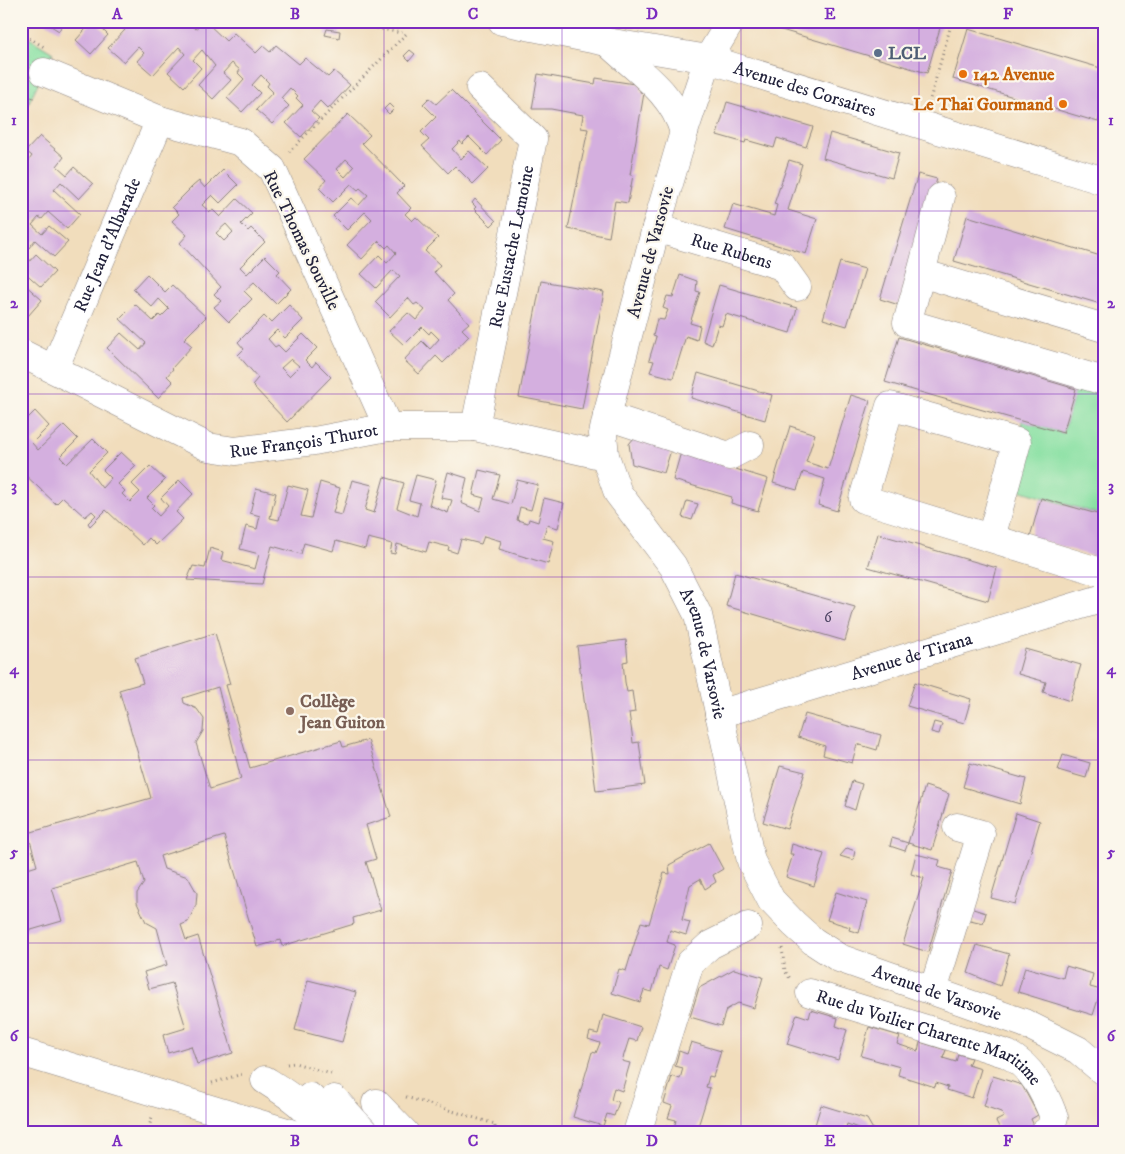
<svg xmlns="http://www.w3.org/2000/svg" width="1125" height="1154" viewBox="0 0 1125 1154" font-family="'IM FELL DW Pica',serif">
<rect width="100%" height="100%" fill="#fbf7ec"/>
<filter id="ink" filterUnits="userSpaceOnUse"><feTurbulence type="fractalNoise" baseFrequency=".02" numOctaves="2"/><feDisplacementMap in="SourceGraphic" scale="10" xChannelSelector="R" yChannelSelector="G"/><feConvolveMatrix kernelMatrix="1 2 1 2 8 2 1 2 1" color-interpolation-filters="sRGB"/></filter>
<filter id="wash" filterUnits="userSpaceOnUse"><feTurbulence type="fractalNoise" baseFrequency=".0096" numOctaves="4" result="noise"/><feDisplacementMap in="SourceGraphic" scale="20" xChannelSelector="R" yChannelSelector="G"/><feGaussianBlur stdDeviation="1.12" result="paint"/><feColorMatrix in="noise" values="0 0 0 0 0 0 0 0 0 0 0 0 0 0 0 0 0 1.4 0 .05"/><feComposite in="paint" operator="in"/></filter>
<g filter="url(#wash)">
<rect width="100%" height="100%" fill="#f1ddbc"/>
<!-- green -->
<path fill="#89e0a3" stroke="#56816f" d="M21,33L53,53L21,118Z
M1080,374L1104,381V516L1006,486L1022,421L1063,433Z"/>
<g id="blocks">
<!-- building -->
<path fill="#d4afdf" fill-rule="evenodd" d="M43,21H64L59,31Z
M93,21H106L100,27L108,35L91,54L76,40Z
M114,21H187L195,29L205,21L226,41L234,33L256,53L263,46L270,52L276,45L299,64L305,58L328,77L334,71L350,85L328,109L320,101L311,111L319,118L301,137L286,123L303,105L296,98L298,96L290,88L281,98L289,106L272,124L256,110L273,92L267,86L269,83L261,75L252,85L260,93L242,112L227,98L244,79L238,73L240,70L232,63L223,73L231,80L213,99L198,85L215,66L202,50L193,60L201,68L184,87L168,72L185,54L179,47L153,75L137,61L144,53L138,47L124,62L108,48L125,30Z
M751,21H847L854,23V21H942L927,73Z
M327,29L340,31L339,38L325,35Z
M968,29L1104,69V101L1098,122L953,79Z
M410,50L415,54L409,61L404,56Z
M538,74L595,84L596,78L641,85L640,92L644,93L630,175H633L628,203L615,201L609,237L568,229L588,129L581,128L583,115L551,109H532Z
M451,90L501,140L487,155L469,137L462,144L460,141L452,149L461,159L469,151L488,169L473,184L455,166L448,173L422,146L429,140L421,132L436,117L423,104L429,98L436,104Z
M727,102L813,127L806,147L777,138L774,148L746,140L745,143L717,135Z
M389,104L394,109L389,114L384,109Z
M348,114L370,135L362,143L404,186L397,193L411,208L405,214L412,221L416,217L438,238L425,251L440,265L434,272L454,294L448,300L469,323L462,329L469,336L449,357L443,363L436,356L419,374L404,360L422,341L430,349L439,339L431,331L429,334L422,327L404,345L389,331L408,313L416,320L425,310L417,303L414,305L408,298L390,317L375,302L400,276L393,270L376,288L361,274L379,255L387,263L396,253L389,245L386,248L379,241L362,259L347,245L372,219L365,212L347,230L333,216L351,198L359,205L368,195L360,188L358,190L351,184L333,202L319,188L326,180L304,159ZM346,159L354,167L345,177L337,169Z
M830,133L899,153L892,178L823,158Z
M40,136L64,157L57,166L67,175L74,167L93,184L79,199L61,182L54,190L80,214L67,229L48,212L42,219L39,217L32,225L42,234L49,226L68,242L54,257L35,240L29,248L26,245L21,250V171L32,156L26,151Z
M789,160L802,164L788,210L817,219L806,254L725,229L733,204L774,216L777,205L774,204Z
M223,170L238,185L220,203L212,195L202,205L210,212L213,210L220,217L237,199L252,213L241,224L248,231L251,228L265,242L240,267L247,274L265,256L280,271L277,274L291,289L276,304L254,282L244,291L252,299L229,322L214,307L221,301L214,294L221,287L180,243L187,235L172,221L179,214L172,207L193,186L199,181L205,188ZM226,224L233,232L224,241L216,233Z
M918,174L937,179L899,305L880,299Z
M475,199L496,221L491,226L474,209L476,207L472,203Z
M967,216L1104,257V305L954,261Z
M36,254L55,272L41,287L21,269V256L28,263Z
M840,262L865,269L847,326L823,319Z
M147,274L165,292L172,285L206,317L184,339L192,346L172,368L173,369L167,376L173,382L158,398L107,348L121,333L140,350L146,343L120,319L135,304L153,321L159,315L161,317L169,309L159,299L152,307L133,289Z
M680,275L697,281L696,291L700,292L690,323L700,326L697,340L686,336L673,378L650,372L654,361L649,360L656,337L653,336L657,319L664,320L668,310L663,308L667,296L673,297Z
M541,281L604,292L582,409L519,397Z
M23,283L42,300L28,316L21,309Z
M719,285L797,308L790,333L726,314L722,326L718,325L712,345L703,341Z
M289,305L303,320L285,338L277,330L268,339L275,347L278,345L285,352L303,334L317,348L305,360L312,367L316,362L331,377L287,422L252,385L258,378L238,355L244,349L238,342L264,316L271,323ZM291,359L299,366L289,376L281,368Z
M899,337L1076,389L1063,433L885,382Z
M698,373L772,395L765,420L691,398Z
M851,395L870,401L837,511L818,505L825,479L803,472L797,490L773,483L790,426L815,434L806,462L828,469Z
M35,411L49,426L32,443L38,450L64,425L78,439L60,457L67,464L93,439L107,453L89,471L102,488L111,478L103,470L121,452L136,466L118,484L125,491L122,494L130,502L140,492L132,484L150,466L165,480L147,498L154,505L151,508L159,516L168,506L161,498L179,480L193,494L176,512L183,519L156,545L149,538L143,545L106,510L90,526L88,523L96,515L92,511L85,517L63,497L56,504L21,471V441L25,437L21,434V425Z
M634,438L671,450L664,473L632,464L629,444Z
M681,452L768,479L758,511L731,503L732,497L673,480Z
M479,470L500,475L493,499L511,504L517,480L538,485L531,510L520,507L517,520L528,523L529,519L538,522L544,498L564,503L558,528L547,525L543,538L554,541L548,564L499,549L501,541L484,536L481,544L461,539L457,553L448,550L449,547L429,542L426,552L397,544L395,554L390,553L392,544L368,538L365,549L336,541L333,551L304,543L301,554L272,546L262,584L187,580L193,566L205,568L210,548L223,552L221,560L255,569L259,554L240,549L246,526L257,529L260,516L250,513L256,488L276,493L270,518L279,520L288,485L308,490L301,516L311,518L320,482L340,488L333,513L342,515L352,480L372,485L365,510L374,513L384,477L404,483L397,508L417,516L420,503L409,500L416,475L436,480L429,505L448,513L452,500L441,498L448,472L467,478L461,503L480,511L484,498L473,495Z
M1041,498L1104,516V560L1030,537Z
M687,501L698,504L692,520L682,517Z
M878,534L997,568L988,601L868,567Z
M735,573L855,607L845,641L726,606Z
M215,633L230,684L226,685L250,768L341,741L343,747L368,740L391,817L366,825L376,859L366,862L381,910L353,918L354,924L282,946L280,940L257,947L224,836L160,856L164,869L188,877L197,893L196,905L188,922L181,925L186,940L198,936L233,1053L197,1064L191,1046L168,1053L164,1039L163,1035L186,1028L172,983L149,989L148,985L144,972L167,965L157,928L146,922L137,903V893L144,883L138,862L52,888L62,921L21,933V871L37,866L28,833L151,798L119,690L143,683L135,658ZM218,687L241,779L210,789L196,743L203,731L204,719L197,709L184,703L183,698Z
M626,640L628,661L623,662L625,682L627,692L632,691L635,712L629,713L632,733L633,743L639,742L645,785L596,791L577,646Z
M1025,649L1081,665L1070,701L1043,692L1046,682L1018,674Z
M915,682L971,699L964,723L907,706Z
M805,714L881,735L877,750L857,744L852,763L823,755L825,746L798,737Z
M934,722L942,724L939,734L931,732Z
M1063,755L1090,763L1086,778L1058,770Z
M970,763L1026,779L1020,804L963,787Z
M780,766L805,772L787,829L763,822Z
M852,781L862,784L855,810L845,806Z
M925,786L949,794L932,850L908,843L905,851L890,846L892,838L908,843Z
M1016,813L1040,821L1015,904L991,898Z
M709,843L723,869L713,875L716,882L705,889L700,879L690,885L682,920L690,922L686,935L670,930L667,942L675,945L667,970L659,967L652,992L644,990L640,1002L612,993L619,969L626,971L641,922L649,924L664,873L670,874L669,865Z
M792,844L824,854L814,886L786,877L793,854H790Z
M847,848L855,851L853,860L840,856Z
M916,854L940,860L938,867L952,871L928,952L903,944L924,878L911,874Z
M836,892L867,902L859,933L849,930L850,927L827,920Z
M970,908L986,913L983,923L966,919Z
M977,945L1009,954L1000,986L968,973Z
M1066,966L1093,974L1090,987L1101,990L1093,1015L1018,992L1025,967L1063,978Z
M734,969L763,977L754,1008L738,1003L726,1010L721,1026L690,1017L699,988Z
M308,980L356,992L342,1042L295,1030Z
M811,1010L838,1018L836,1026L847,1030L838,1060L787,1044L797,1014L809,1018Z
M603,1015L641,1027L637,1041L629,1039L622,1061L630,1063L622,1091L614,1088L611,1100L619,1102L614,1116L607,1114L603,1126L573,1117L592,1052L596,1053L600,1043L588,1039L590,1032L598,1034Z
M869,1027L900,1036L897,1044L918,1051L920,1042L946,1050L943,1058L956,1062L958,1054L971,1058L968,1065L981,1069L972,1098L947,1090L948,1087L936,1083L935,1087L898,1075L900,1067L861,1056Z
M691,1042L721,1051L713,1077L709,1076L706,1087L710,1088L696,1133H664L666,1126L674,1128L676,1120L668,1118L672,1106L664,1103L672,1076L680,1079L683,1068L675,1066L679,1051L687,1054Z
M993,1076L1022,1085L1038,1115L1031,1119L1036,1130L1031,1133H1002L996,1121L1004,1117L1001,1112L984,1106Z
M821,1105L867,1119L875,1133H861L858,1128L847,1124L844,1133H822L824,1127L815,1125Z"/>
</g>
</g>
<g filter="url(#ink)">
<use href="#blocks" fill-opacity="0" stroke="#8a807c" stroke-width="1"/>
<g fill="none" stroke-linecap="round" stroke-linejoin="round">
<!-- minor casing -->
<g stroke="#8a807c" stroke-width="29">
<g id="minor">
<path id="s1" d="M502,21L607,42L708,59L1104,181"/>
<path id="s2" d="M731,21L708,59L684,132L656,228L607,416L603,434L605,456L618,493L673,566L698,615L751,861L771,900L794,924L813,941L839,958L1024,1023L1078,1050L1104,1072"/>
<path d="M607,42C637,71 672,91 684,132"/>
<path d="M44,72L160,120L241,142L272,169L388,427"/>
<path id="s3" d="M656,228L782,266L797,287"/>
<path d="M921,273L941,197"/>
<path d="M1104,328L921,273L907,323L1104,381"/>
<path id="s4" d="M21,353L208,447L235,451L314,441L388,427H475L605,456"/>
<path id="s5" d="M54,369L160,120"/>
<path d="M607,416L729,456L750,445"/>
<path id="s6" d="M475,427L533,139L480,88"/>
<path d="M991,538L1017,442L890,406L863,499L1104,573"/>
<path id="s7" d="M719,714L1104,598"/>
<path d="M933,991L981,834L957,827"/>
<path id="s8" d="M810,993L1007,1054C1032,1067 1044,1091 1054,1117L1050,1129L1044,1133"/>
<path d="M21,1052L290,1133"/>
<path d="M265,1080C287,1094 311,1108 320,1133"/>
<path d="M310,1097L339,1125L341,1133"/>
<path d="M334,1099L365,1133"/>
<path d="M376,1103L405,1133"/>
<path d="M637,1133L690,963L710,945L748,926"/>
</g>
</g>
<!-- path -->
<path stroke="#8a807c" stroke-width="3" stroke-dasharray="1 4" stroke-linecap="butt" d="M21,33L44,47
M929,103L952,21
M21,106L30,103L34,94
M289,152L406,34L342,21
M782,948L785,971L791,980
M287,1064L295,1063L331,1074
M212,1083L242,1074
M406,1097L495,1124V1133
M147,1133L152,1117"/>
<!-- minor -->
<use href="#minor" stroke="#fff" stroke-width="28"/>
</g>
</g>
<!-- grid -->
<path fill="none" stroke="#7b2cbf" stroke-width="1" stroke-opacity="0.55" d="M206,21V1133M384,21V1133M562,21V1133M741,21V1133M919,21V1133M21,211H1104M21,394H1104M21,577H1104M21,760H1104M21,943H1104"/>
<!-- markers -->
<circle fill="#5c6f8a" stroke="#fbf7ec" stroke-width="2" cx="878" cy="53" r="5"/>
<g fill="#e8710a" stroke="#fbf7ec" stroke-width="2">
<circle cx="963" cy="74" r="5"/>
<circle cx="1063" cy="104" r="5"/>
</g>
<circle fill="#8d6e63" stroke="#fbf7ec" stroke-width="2" cx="290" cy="711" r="5"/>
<g text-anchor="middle" stroke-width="4.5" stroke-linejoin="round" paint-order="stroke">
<!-- number labels -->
<g font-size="15" fill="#4e4564">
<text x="828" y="622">6</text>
</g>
<!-- service labels -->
<g font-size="18" font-weight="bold" fill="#4e5e75" stroke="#fbf7ec" text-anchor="start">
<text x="888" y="59">LCL</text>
</g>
<!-- food labels -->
<g font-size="18" font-weight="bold" fill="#c56008" stroke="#fbf7ec" text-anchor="start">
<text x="973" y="80">142 Avenue</text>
<text x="1053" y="110" text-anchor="end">Le Thaï Gourmand</text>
</g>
<!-- street labels -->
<g font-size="18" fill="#22223b" stroke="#fbf7ec">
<text dy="6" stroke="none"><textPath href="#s1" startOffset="311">Avenue des Corsaires</textPath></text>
<text transform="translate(302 240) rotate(64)" y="6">Rue Thomas Souville</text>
<text dy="6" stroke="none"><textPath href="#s5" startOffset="135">Rue Jean d'Albarade</textPath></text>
<text dy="6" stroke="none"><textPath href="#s6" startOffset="184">Rue Eustache Lemoine</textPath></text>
<text dy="6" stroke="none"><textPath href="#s3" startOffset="79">Rue Rubens</textPath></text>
<text transform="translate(650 252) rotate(-75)" y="6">Avenue de Varsovie</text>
<text dy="6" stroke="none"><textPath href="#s4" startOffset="306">Rue François Thurot</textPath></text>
<text dy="6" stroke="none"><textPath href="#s2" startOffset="680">Avenue de Varsovie</textPath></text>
<text dy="6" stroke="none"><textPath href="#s7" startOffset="201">Avenue de Tirana</textPath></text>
<text dy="6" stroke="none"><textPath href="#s2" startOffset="1131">Avenue de Varsovie</textPath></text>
<text dy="6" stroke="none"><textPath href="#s8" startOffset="128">Rue du Voilier Charente Maritime</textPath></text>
</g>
<!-- education labels -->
<g font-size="18" font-weight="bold" fill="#785e54" stroke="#fbf7ec" text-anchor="start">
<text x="300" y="707">Collège<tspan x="300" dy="21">Jean Guiton</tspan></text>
</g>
</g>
<!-- margin -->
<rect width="1125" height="1154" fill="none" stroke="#fbf7ec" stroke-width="55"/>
<rect x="28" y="28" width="1070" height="1098" fill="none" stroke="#7b2cbf" stroke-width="2"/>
<g font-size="16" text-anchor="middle" font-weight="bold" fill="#7b2cbf">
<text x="117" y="19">A</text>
<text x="295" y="19">B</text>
<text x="473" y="19">C</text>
<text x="652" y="19">D</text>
<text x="830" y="19">E</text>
<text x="1008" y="19">F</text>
<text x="14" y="125">1</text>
<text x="1111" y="125">1</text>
<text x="14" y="308">2</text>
<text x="1111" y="308">2</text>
<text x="14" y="491">3</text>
<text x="1111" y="491">3</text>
<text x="14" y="674">4</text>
<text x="1111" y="674">4</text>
<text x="14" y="857">5</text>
<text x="1111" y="857">5</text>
<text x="14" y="1041">6</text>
<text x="1111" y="1041">6</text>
<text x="117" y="1146">A</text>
<text x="295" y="1146">B</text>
<text x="473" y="1146">C</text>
<text x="652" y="1146">D</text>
<text x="830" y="1146">E</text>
<text x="1008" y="1146">F</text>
</g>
</svg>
